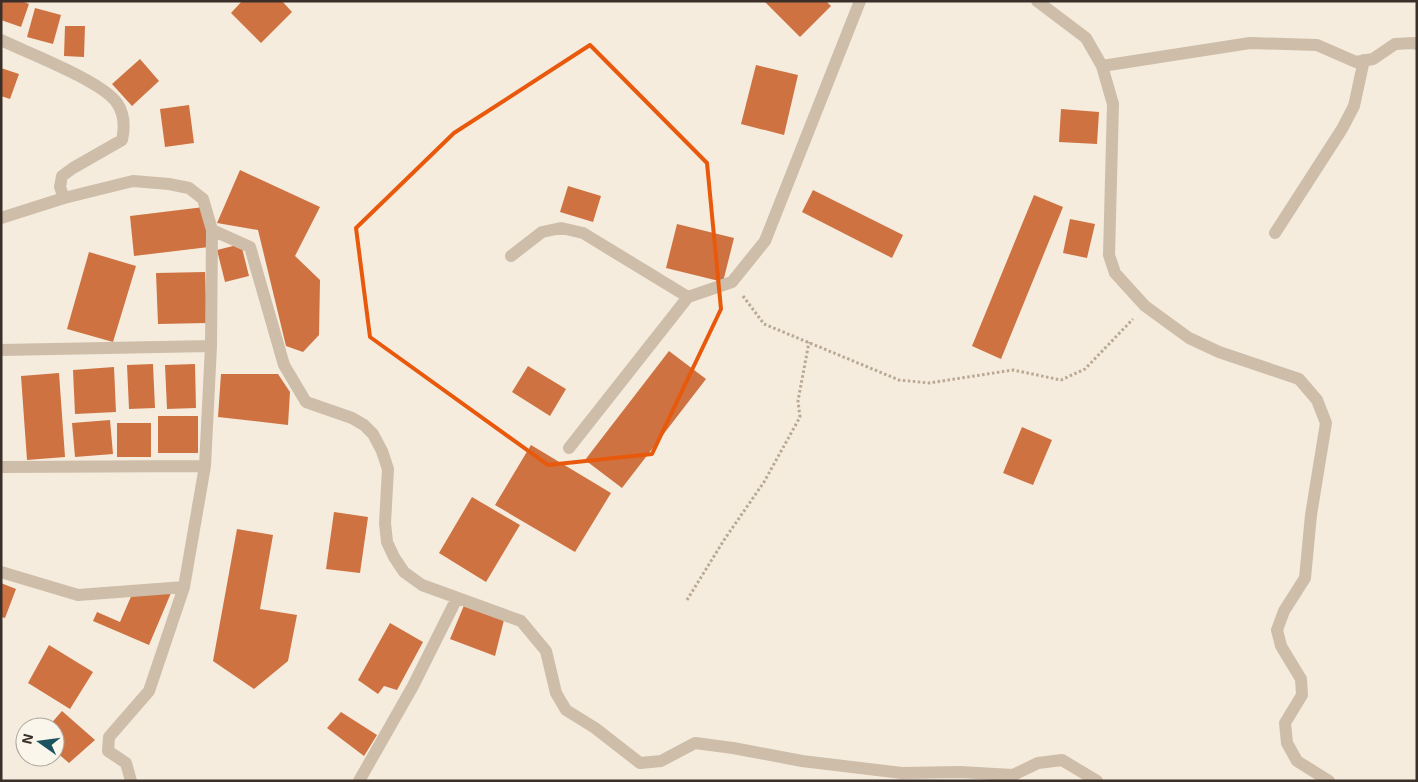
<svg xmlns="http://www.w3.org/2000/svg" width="1418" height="782" viewBox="0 0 1418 782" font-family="'Exo 2',sans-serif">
<rect width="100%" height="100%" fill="#f5ecde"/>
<!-- building -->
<path fill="#cf7241" d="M1,1H22L29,4L21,27L1,20Z
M242,1H282L292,12L261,43L231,13Z
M764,1H826L831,6L800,37Z
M35,8L61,15L53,44L27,37Z
M65,26H85L84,57L64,56Z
M140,59L159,81L132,106L112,84Z
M756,65L798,75L784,135L741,124Z
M1,68L19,74L10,99L1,96Z
M189,105L194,143L165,147L160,109Z
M1061,109L1099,112L1097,144L1059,142Z
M240,170L320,207L295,256L320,280L319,335L303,352L286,346L258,230L217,223Z
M568,186L601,196L593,222L560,212Z
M813,190L903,235L892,258L802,212Z
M1034,195L1063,207L1001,359L972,346Z
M204,207L209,247L134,256L130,216Z
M1070,219L1095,224L1087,258L1063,253Z
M677,224L734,238L723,282L666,268Z
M241,244L249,276L225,282L217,250Z
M89,252L136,266L113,342L67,329Z
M205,272L207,323L158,324L156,273Z
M669,351L706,379L622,488L585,460Z
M153,364L155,408L129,409L127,365Z
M195,364L196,408L167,409L165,365Z
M528,366L566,389L550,416L512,392Z
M114,367L116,412L75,414L73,370Z
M59,373L65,457L27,460L21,376Z
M221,374H278L290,392L288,425L218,417Z
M158,416H198V453H158Z
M110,420L113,454L75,457L72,423Z
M117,423H151V457H117Z
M1022,427L1052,440L1033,485L1003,473Z
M531,445L611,493L575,552L495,505Z
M472,497L520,525L486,582L439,553Z
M334,512L368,517L360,573L326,569Z
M237,529L273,535L260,609L297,615L288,661L254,689L213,661Z
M1,583L16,589L5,618L1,617Z
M133,592L171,593L149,645L93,621L97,612L120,622Z
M465,603L504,620L495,656L450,639Z
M390,623L423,642L397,690L384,686L378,694L358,680Z
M49,645L93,672L70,709L28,683Z
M62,711L95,740L69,763L55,751V727H48Z
M341,712L377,735L364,756L327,728Z"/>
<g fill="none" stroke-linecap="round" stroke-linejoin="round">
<!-- path -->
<path stroke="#baa892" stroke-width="3" stroke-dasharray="2.5 2.5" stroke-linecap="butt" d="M743,296L764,324L899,380L929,383L1013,370L1061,380L1085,369L1133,319
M687,600L724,540L764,482L800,417L798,401L809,342"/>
<!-- minor -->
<path stroke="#cebda8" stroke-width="12" d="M1037,1L1086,38L1102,66L1113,104L1109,255L1115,273L1145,306L1189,338L1219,352L1299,379L1317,400L1326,423L1311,515L1305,578L1284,611L1277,630L1281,646L1301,679L1302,695L1285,723L1287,743L1297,761L1329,781
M1,40C28,53 102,81 117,103C125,115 125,127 122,140L73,168L62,176L60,187L64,198
M1102,66L1250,43L1317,45L1356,62L1373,59L1395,44L1414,43L1417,44
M1,218L64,198L133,181L169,184L189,188L203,199L212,230L211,346L205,466L184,587L149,691L109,737L108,751L126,763L131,781
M212,230L250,247L284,365L306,402L352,418L364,425L373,434L382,451L388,469L385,523L387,542L394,557L404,572L422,585L521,621L546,651L556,693L566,710L595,728L640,763L661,761L695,743L733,748L802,761L902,773L960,772L1013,775L1038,763L1062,760L1097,781
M1275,233L1342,129L1354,106L1364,60
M511,256L542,232L561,228L583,233L688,297
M1,350L211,346
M569,448L688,297L732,282L765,241L860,1
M1,467L205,466
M1,572L78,595L184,587
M359,781L413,686L457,598"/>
</g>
<!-- marked area -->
<path fill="none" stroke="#e8590c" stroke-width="4" stroke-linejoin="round" d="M590,45L707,163L721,309L652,454L548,465L370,337L356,228L454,133Z"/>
<!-- border -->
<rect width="1418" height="782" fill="none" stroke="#3b3029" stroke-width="5"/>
<!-- north arrow -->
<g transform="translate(40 742) rotate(284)"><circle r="24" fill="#fbf6eb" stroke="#aea79d"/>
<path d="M0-4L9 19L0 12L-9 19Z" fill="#1a5460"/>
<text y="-8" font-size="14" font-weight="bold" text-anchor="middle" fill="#3b3029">N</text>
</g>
</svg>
